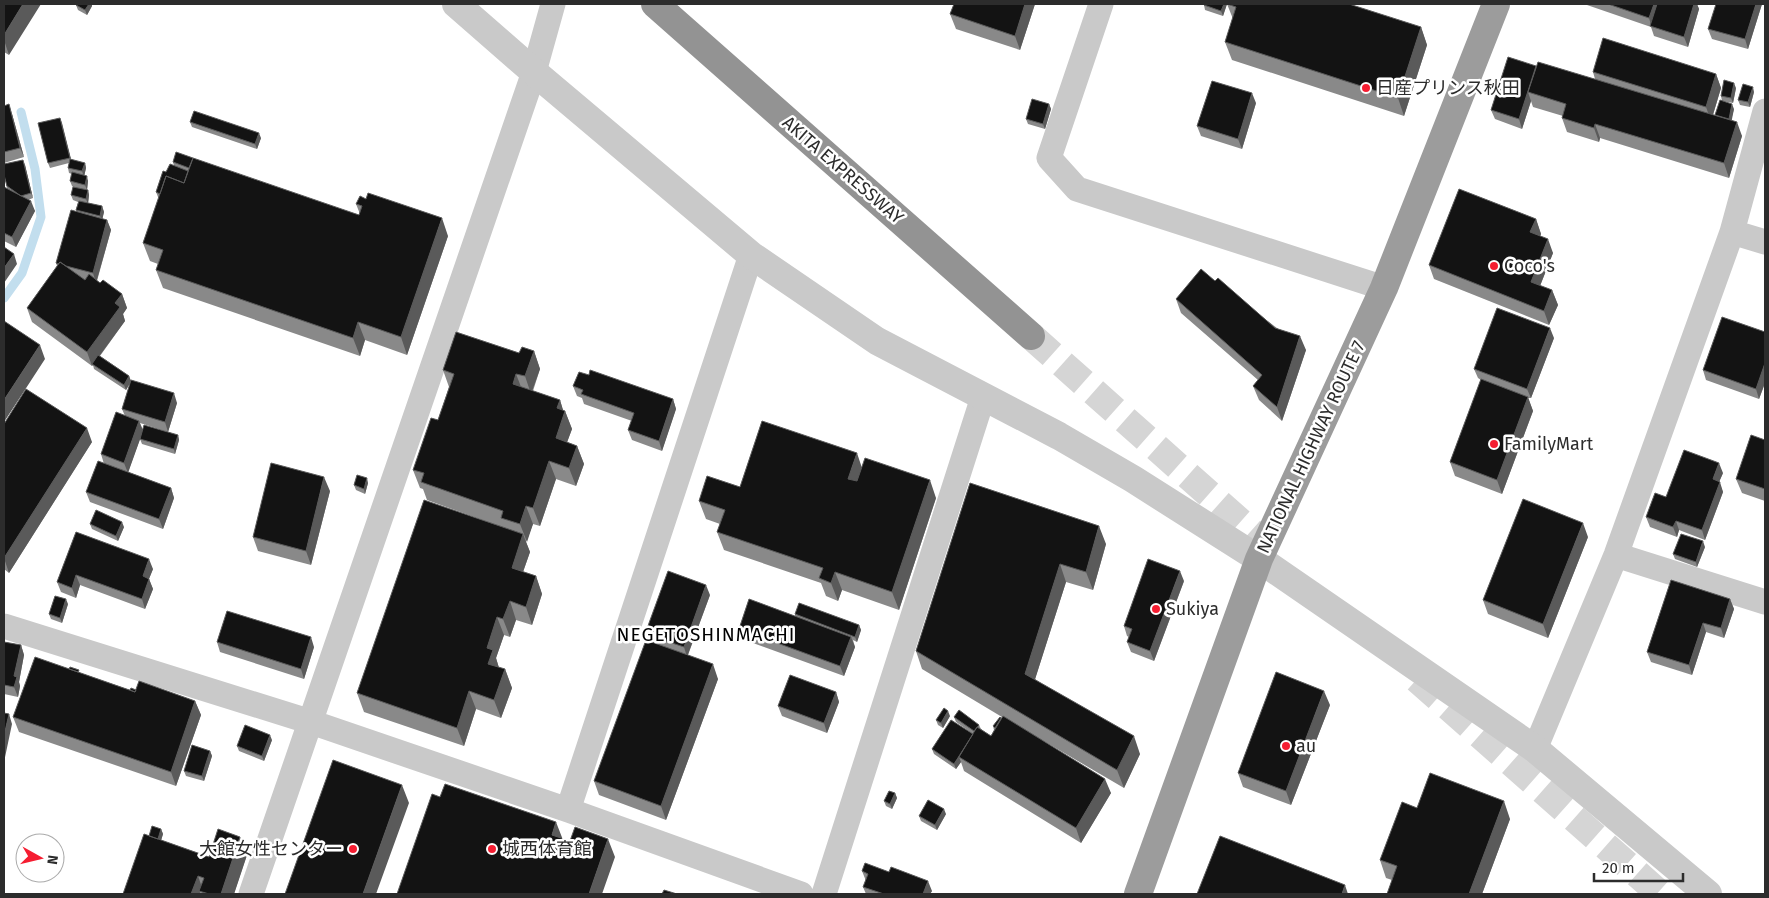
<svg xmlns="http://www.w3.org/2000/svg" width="1769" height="898" viewBox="0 0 1769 898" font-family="'Fira Sans','Noto Sans JP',sans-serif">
<rect width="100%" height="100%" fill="#fff"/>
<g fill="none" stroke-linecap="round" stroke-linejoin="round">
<!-- stream -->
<path stroke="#c2deee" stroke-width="9" d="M4,298L22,273L41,217L35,169L21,112"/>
<!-- motorway-tunnel -->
<path stroke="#d5d5d5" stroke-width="28" stroke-dasharray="28 14" stroke-linecap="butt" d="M1031,336L1282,559
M1417,679L1660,894"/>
<!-- minor -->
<path stroke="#c9c9c9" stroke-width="25" d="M1101,4L1049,158L1077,189L1384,288
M1732,232L1765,242
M1616,555L1765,602
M4,626L311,722L568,810L801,894
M1535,749L1616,555L1732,232L1765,111
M568,810L751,255
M251,894L534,72L553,4
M824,894L983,397"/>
<!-- tertiary -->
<path stroke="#c9c9c9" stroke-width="28" d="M456,4L534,72L751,255L877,341L1059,436L1133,479L1259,559L1535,749L1708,894"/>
<!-- trunk -->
<path stroke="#9c9c9c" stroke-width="28" d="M1138,894L1259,559L1384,288L1496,4"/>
<!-- motorway -->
<path stroke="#939393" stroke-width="28" d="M655,4L1031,336"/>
</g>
<!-- wall -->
<path fill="#898989" d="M4,4L9,55L4,52Z
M77,4H92V6L87,15L78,10L76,5Z
M954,4H1035L1020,50L956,29L950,14Z
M1227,4L1421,27L1427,45L1404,116L1232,60L1225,42L1233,19Z
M1227,4L1223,16L1205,10L1204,5Z
M1587,4H1697L1699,9L1688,47L1654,36L1651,27L1587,5Z
M1762,4L1748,49L1712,39L1708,29Z
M1536,66L1595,79L1593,72L1716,74L1721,88L1713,115H1715L1734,109L1731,120L1742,136L1729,178L1600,138L1599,142L1567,132L1562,118L1563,116L1533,107L1531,101L1522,129L1495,119L1491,110Z
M1736,88L1733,103L1722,101L1721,96Z
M1754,92L1750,107L1740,105L1738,100Z
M1256,103L1242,149L1201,136L1197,126Z
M1049,104L1051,109L1045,129L1028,124L1026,119Z
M4,106L12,114L24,157L4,163Z
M60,118L71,160L85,163L86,168L84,176L88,181L87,190L74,187L88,190L89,195L88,203L102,206L104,212L102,219L107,220L111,230L97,281L122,294L127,308L123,314L125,321L100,356L129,376L131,381L177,403L168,432L140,423L143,430L178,435L179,440L175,454L142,444L140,439L141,436L128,472L171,488L174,498L163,529L90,502L86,492L104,464L101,454L125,416L122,409L131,382L126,390L94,369L93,365L92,366L32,322L27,308L57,266L56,263L77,212L76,210L78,202L73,200L71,195L73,187L72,186L70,181L72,174L69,173L68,168L69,163L50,168L48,163Z
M190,122L261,138L257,149L192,127Z
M173,162L359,215L360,214L356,204L448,236L407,355L365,340L360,356L163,288L156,270L158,264L150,261L143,243L159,198L158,197L156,192L166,172L174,166Z
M25,165L33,198L28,200L35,211L16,247L4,241V187L7,189L4,175Z
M1536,219L1541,234L1540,236L1553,253L1540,286L1552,290L1558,305L1549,325L1434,279L1429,265Z
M1215,281L1306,350L1282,421L1259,400L1253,386L1258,380L1181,313L1176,299Z
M1765,332V383L1759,399L1706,380L1703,370Z
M1554,338L1531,398H1528L1533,411L1502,494L1455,476L1450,462L1481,380L1478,378L1474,369Z
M534,351L540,369L533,391L560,400L563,411H565L572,429L567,442L577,446L584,464L576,486L556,479L540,526L533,524L526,542L530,552L523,572L536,576L542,594L532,625L516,620L510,637L504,635L496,658L499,668L505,669L512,688L501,718L476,709L464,746L364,712L357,693L505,528L427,500L423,489L420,488L413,470L438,420L449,387L443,370L519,353Z
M589,375L673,399L676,409L662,451L632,440L628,430L632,421L584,404L582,398L577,396L573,386Z
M4,424L92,442L9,573L4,569Z
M1765,440V501L1742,493L1736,479Z
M862,467L936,498L899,610L842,590L838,601L826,596L821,583L724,550L717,532L720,524L706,519L699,501L740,487Z
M1723,473L1719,482L1723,492L1705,540L1679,530L1677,537L1650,527L1646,517L1666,497Z
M368,483L365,494L356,490L354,485Z
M970,483L1106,544L1093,590L1066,582L1035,679L1140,754L1124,788L1042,740L1111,793L1081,843L964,771L961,762L956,769L934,754L932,749L973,734L956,722L954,717L979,725L981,729L991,736L994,730L993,726L1002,717L922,669L916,651Z
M330,491L311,565L258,551L253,537Z
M90,524L124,527L118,541L92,529Z
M76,532L153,569L149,579L153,589L145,609L80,585L76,598L61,592L57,582Z
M1588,537L1548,638L1488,614L1483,600Z
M1705,547L1697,567L1675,559L1673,554Z
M1184,581L1154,661L1131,652L1127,642L1129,637L1127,636L1124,626Z
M710,595L688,655L718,679L666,820L599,795L594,781L648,641L645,634Z
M1730,599L1734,609L1724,638L1706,632L1692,675L1651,662L1647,652Z
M68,604L62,623L51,619L49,614Z
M795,614L859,625L861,630L857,642L853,640L855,647L844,676L742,639L739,629L795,616Z
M4,642L21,645L24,655L19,682L20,686L18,697L4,694Z
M217,642L314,647L304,679L220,652Z
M69,669L130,690L195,701L201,715L176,786L19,732L13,717Z
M836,692L839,702L827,733L782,716L778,706Z
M1330,705L1291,805L1243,787L1238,773Z
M950,716L943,728L938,725L936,720Z
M272,740L264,761L239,751L237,746Z
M210,751L212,756L204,781L186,776L184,771Z
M895,793L897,798L892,809L886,806L884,801Z
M1417,808L1510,819L1482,894H1387L1392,880L1386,878L1380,860Z
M946,814L937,830L921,821L919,816Z
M161,829L163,834L161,840L209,857L247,855L234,894H123L149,836Z
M862,871L932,891L930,894H866L863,887L866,881Z"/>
<!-- shaded-wall -->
<path fill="#5a5a5a" d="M23,4H41L9,55L4,40V35Z
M89,4H92V6L87,15L85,10Z
M1025,4H1035L1020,50L1015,36Z
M1224,4H1227L1223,16L1221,11Z
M1654,4H1661L1652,28L1649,18Z
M1694,4H1697L1699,9L1688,47L1684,37Z
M1756,4H1762L1748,49L1745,39Z
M1421,27L1427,45L1404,116L1398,98Z
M1536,66L1528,92L1531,101L1522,129L1519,119Z
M1716,74L1721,88L1711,121L1706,107Z
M1734,83L1736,88L1733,103L1731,98Z
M1753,87L1754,92L1750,107L1748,102Z
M1252,93L1256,103L1242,149L1238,139Z
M9,104L12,114L24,157L20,148Z
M1049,104L1051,109L1045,129L1043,124Z
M1732,104L1734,109L1731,124L1729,119Z
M60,118L62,123L72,163L70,158Z
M1737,122L1742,136L1729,178L1724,163Z
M1595,124L1600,138L1599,142L1594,128Z
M259,133L261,138L257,149L255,144Z
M23,160L25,165L33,198L31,193Z
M85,163L86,168L84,177L82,171Z
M87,176L88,181L87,190L85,185Z
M88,190L89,195L88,204L86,199Z
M31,201L35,211L16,247L12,237Z
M102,206L104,212L102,221L100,216Z
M442,218L448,236L407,355L401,337Z
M1536,219L1541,234L1536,246L1530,232Z
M107,220L111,230L96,283L93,273Z
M1548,239L1553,253L1536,296L1531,282Z
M14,254L17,264L4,283V268Z
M1552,290L1558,305L1549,325L1544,311Z
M122,294L127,308L123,314L125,321L92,366L87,352L115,303Z
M358,322L365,340L360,356L353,338Z
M1550,328L1554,338L1531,398L1527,389Z
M1300,336L1306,350L1282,421L1277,407Z
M40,345L45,359L4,422V400Z
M534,351L540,369L531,394L525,376Z
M1765,363V383L1759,399L1756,389Z
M516,374L523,392L513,384Z
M129,376L131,381L126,390L124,385Z
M174,393L177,403L168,432L165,422Z
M1528,397L1533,411L1502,494L1497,480Z
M673,399L676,409L662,451L659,441Z
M560,400L564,413L565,411L572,429L562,456L556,438L557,408Z
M139,421L143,431L128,473L124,463Z
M87,428L92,442L9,573L4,558Z
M178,435L179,440L175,454L174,449Z
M577,446L584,464L576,486L569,468Z
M857,453L863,471L854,497L848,479Z
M549,461L556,479L540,526L533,508Z
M1719,463L1723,473L1716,489L1713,479Z
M324,477L330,491L311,565L306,551Z
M367,478L368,483L365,494L364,489Z
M930,480L936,498L899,610L892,592Z
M1720,482L1723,492L1705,540L1702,530Z
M171,488L174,498L163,529L159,519Z
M526,506L533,524L527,542L520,524Z
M1676,521L1679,530L1677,537L1673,527Z
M122,522L124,527L118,541L116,536Z
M1583,523L1588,537L1548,638L1543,624Z
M1099,526L1106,544L1093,590L1086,572Z
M523,534L530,552L518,586L512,568Z
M1703,541L1705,547L1697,567L1696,562Z
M149,559L153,569L146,586L143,576Z
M1060,564L1066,582L1031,692L1025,674Z
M1180,571L1184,581L1154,661L1150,651Z
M835,572L842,590L838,601L831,583Z
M76,575L80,585L76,598L72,588Z
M536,576L542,594L532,625L526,607Z
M149,579L153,589L145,609L142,599Z
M706,585L710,595L687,657L684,647Z
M66,599L68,604L62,623L60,618Z
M1730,599L1734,609L1724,638L1721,628Z
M510,601L516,620L510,637L503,619Z
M497,617L504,635L496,658L499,668L488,664L487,648Z
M1703,623L1706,632L1692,675L1689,665Z
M859,625L861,630L857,642L855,637Z
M311,637L314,647L304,679L301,669Z
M851,637L855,647L844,676L840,666Z
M21,645L24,655L19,682L20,686L18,697L14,687V676Z
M713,664L718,679L666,820L661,806Z
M505,669L512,688L501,718L494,700Z
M469,691L476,709L464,746L457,728Z
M1324,691L1330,705L1291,805L1286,791Z
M836,692L839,702L827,733L824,723Z
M195,701L201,715L176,786L171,772Z
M948,711L950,716L943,728L941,723Z
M9,714L12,724L4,762V736Z
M270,735L272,740L264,761L262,756Z
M1134,736L1140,754L1124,788L1117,770Z
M210,751L212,756L204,781L202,776Z
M959,757L961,762L956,769L954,764Z
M1105,779L1111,793L1081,843L1076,828Z
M402,785L409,803L376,894H363Z
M895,793L897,798L892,809L890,804Z
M1504,801L1510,819L1482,894H1469Z
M944,809L946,814L937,830L935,825Z
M556,822L563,840L552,835Z
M161,829L163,834L160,844L158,839Z
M240,837L247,855L234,894H221Z
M608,839L615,857L602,894H589Z
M198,876L204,893L199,891L201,894H191Z
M928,881L932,891L930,894H923Z
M1345,885L1348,894H1342Z"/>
<!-- building -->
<path fill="#131313" stroke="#5a5a5a" d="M4,4H23L4,35Z
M77,4H89L85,10L76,5Z
M954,4H1025L1015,36L950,14Z
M1204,4H1224L1221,11L1204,5Z
M1227,4H1349L1421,27L1398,98L1225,42L1236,7Z
M1608,4H1654L1649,18Z
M1657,4H1694L1684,37L1650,26Z
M1716,4H1756L1745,39L1708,29Z
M1603,38L1716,74L1706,107L1593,72Z
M1508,57L1536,66L1519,119L1491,110Z
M1538,62L1737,122L1724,163L1595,124L1594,128L1562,118L1566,104L1528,92Z
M1724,80L1734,83L1731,98L1721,96Z
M1212,81L1252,93L1238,139L1197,126Z
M1743,84L1753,87L1748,102L1738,100Z
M1032,99L1049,104L1043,124L1026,119Z
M1720,100L1732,104L1729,119L1715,115Z
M9,104L20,148L4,152V106Z
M194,111L259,133L255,144L190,122Z
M60,118L70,158L48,163L38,123Z
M176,152L193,158L189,168L173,162Z
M193,158L359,215L362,206L356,204L360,196L366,199L368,193L442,218L401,337L358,322L353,338L156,270L163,250L143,243L166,176L184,183Z
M70,159L85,163L82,171L68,168Z
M23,160L31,193L21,196L7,186L4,175V164Z
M170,164L188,171L184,183L166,176L160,194L156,192L163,171L166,172Z
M72,172L87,176L85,185L70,181Z
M4,187L31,201L12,237L4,233Z
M73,187L88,190L86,199L71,195Z
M1459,189L1536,219L1530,232L1548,239L1531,282L1552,290L1544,311L1429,265Z
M79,201L102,206L100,216L76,210Z
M71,210L107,220L93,273L66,266L60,262L58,264L56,263Z
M4,247L14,254L4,268Z
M60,262L85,280L89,274L100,283L103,280L122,294L115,303L120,307L87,352L27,308Z
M1201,269L1215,281L1218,278L1275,328L1300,336L1277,407L1253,386L1262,375L1176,299Z
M1497,308L1550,328L1527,389L1474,369Z
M1722,317L1765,332V363L1756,389L1703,370Z
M4,321L40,345L4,400Z
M456,332L519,353L522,347L534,351L525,376L516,374L513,384L560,400L557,408L565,411L556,438L577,446L569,468L549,461L533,508L526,506L520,524L501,518L503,511L421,482L424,473L413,470L431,418L438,420L454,374L443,370Z
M98,355L129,376L124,385L92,364Z
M590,370L673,399L659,441L628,430L634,413L581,394L583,390L573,386L579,372L589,375Z
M1481,379L1528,397L1497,480L1450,462Z
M131,380L174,393L165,422L122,409Z
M26,389L87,428L4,558V424Z
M116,412L139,421L124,463L101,454Z
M762,421L857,453L848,479L857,481L865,458L930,480L892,592L835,572L831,583L819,578L823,568L717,532L725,510L699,501L707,476L740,487Z
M144,425L178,435L174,449L140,439Z
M1751,435L1765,440V489L1736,479Z
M1684,450L1719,463L1713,479L1720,482L1702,530L1676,521L1673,527L1646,517L1655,493L1666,497Z
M98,461L171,488L159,519L86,492Z
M271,463L324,477L306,551L253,537Z
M357,475L367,478L364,489L354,485Z
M970,483L1099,526L1086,572L1060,564L1025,674L1134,736L1117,770L916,651Z
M1523,499L1583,523L1543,624L1483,600Z
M424,500L523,534L512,568L536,576L526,607L510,601L503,619L497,617L487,648L493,650L488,664L505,669L494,700L469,691L457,728L357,693Z
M96,510L122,522L116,536L90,524Z
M76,532L149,559L143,576L149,579L142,599L76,575L72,588L57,582Z
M1681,534L1703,541L1696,562L1673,554Z
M1148,559L1180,571L1150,651L1127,642L1132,629L1124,626Z
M668,571L706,585L684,647L645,634Z
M1671,580L1730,599L1721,628L1703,623L1689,665L1647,652Z
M55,596L66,599L60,618L49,614Z
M749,599L851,637L840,666L739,629Z
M799,603L859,625L855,637L795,614Z
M227,611L311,637L301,669L217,642Z
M646,640L713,664L661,806L594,781Z
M4,642L21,645L14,676L17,677L14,687L4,685Z
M35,657L135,692L139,681L195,701L171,772L13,717Z
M70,667L79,670L78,672L69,669Z
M1276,672L1324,691L1286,791L1238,773Z
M790,675L836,692L824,723L778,706Z
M131,688L136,690L135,692L130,690Z
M944,708L948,711L941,723L936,720Z
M959,710L979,725L974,731L954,717Z
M4,713L9,714L4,736Z
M1003,716L1105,779L1076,828L959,757L977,727L991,736Z
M1000,717L1001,718L995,728L993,726Z
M951,720L973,734L954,764L932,749Z
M245,725L270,735L262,756L237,746Z
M192,745L210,751L202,776L184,771Z
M333,760L402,785L363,894H285Z
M1430,773L1504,801L1469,894H1387L1397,866L1380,860L1402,802L1417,808Z
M445,784L556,822L552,835L570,841L575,827L608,839L589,894H397L432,794L440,797Z
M889,791L895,793L890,804L884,801Z
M928,800L944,809L935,825L919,816Z
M152,826L161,829L158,839L149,836Z
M218,829L240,837L221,894H209L199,891L204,878L198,876L191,894H123L144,834L209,857Z
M1220,836L1345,885L1342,894H1197Z
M865,863L889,872L891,867L928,881L923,894H884L863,887L868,874L862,871Z
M664,890L677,894H662Z"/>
<!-- markers -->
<g fill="#f51d31" stroke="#fff" stroke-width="2">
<circle cx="1366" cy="88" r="5"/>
<circle cx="1494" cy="266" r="5"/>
<circle cx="1494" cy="444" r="5"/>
<circle cx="1156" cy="609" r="5"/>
<circle cx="1286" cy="746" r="5"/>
<circle cx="353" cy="849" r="5"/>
<circle cx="492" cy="849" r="5"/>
</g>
<g text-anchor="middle" stroke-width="5" stroke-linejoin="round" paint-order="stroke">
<!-- poi labels -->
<g font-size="18" fill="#2c2c2c" stroke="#fff" text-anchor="start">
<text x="1376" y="94">日産プリンス秋田</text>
<text x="1504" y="272">Coco's</text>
<text x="1504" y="450">FamilyMart</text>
<text x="1166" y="615">Sukiya</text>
<text x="1296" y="752">au</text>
<text x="343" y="855" text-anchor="end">大館女性センター</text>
<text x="502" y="855">城西体育館</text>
</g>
<!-- street labels -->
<g font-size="18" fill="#2c2c2c" stroke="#fff">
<text transform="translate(843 170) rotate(41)" y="6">AKITA EXPRESSWAY</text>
<text transform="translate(1311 447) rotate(-65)" y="6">NATIONAL HIGHWAY ROUTE 7</text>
</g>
<!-- neighbourhood labels -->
<g font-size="19" letter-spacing="1" fill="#000" stroke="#fff">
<text x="706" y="641">NEGETOSHINMACHI</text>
</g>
</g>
<!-- border -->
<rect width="1769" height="898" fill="none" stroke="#2c2c2c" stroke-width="10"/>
<!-- north arrow -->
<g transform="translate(40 858) rotate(98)"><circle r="24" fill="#ffffff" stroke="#ababab"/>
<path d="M0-4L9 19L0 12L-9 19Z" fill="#f51d31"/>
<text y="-8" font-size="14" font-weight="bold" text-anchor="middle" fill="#2c2c2c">N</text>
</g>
<!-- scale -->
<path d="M1594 873v8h89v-8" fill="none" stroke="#2c2c2c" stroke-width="2.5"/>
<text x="1602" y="873" font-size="15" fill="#2c2c2c" stroke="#ffffff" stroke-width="4" paint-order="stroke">20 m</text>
</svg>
